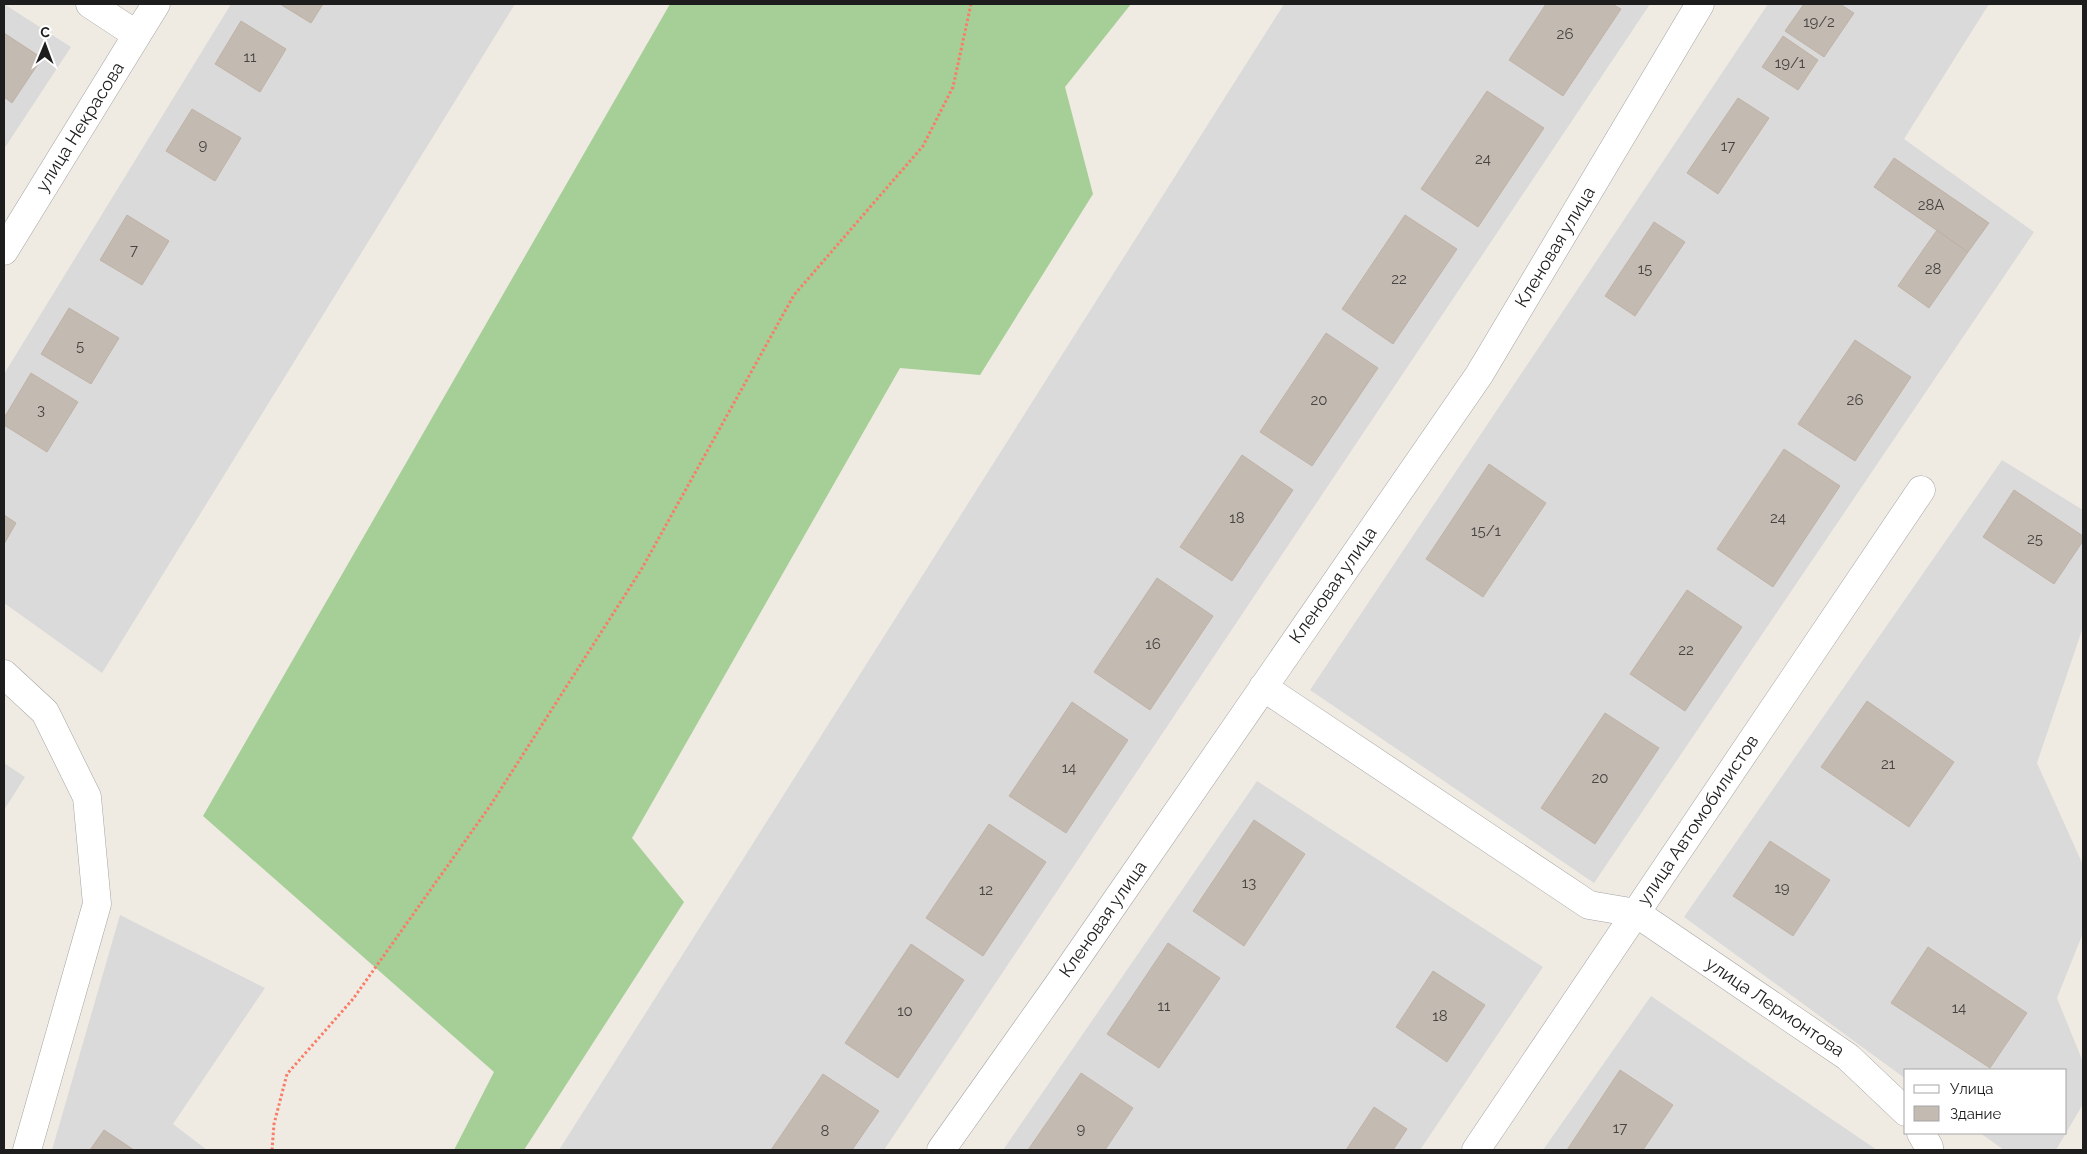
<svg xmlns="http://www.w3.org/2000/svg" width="2087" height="1154" viewBox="0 0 2087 1154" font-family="Raleway,sans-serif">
<rect width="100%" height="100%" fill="#efebe3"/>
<!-- residential -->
<path fill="#dbdada" d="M4,4L71,47L4,149Z
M231,4H515L102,673L4,603V374Z
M1284,4H1650L884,1150H559Z
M1768,4H1989L1904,139L2034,232L1594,883L1310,690Z
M2002,460L2083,510V627L2037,763L2083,865V933L2057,998L2083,1062V1104L2056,1150H2004L1980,1133H2066V1070H1906V1079L1684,917Z
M4,763L25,777L4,810Z
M1257,781L1543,967L1420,1150H1003Z
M120,915L265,988L173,1124L207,1150H52Z
M1651,996L1877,1150H1543Z"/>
<!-- forest -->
<path fill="#a6ce97" d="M670,4H1131L1065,87L1093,194L980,375L900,368L632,838L684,902L524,1150H454L494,1072L203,816Z"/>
<!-- building -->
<path fill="#c3bab2" stroke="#c0b2a5" d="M280,4H323L311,23Z
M1546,4H1612L1621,9L1563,96L1509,60Z
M1804,4H1840L1854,13L1824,57L1785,31Z
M241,21L286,49L260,92L215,64Z
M4,33L42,58L12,103L4,97Z
M1783,36L1818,60L1798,90L1762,67Z
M1487,91L1544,128L1478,227L1421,189Z
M1738,98L1769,118L1718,194L1687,173Z
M192,109L241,138L215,181L166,151Z
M1894,158L1989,223L1968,252L1874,187Z
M127,215L169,241L142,285L100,260Z
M1405,215L1457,249L1393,344L1342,309Z
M1654,222L1685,242L1635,316L1605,296Z
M1937,230L1968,252L1929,308L1898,286Z
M69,308L119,338L91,384L41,354Z
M1326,333L1378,368L1312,466L1260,432Z
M1855,340L1911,377L1855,461L1798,424Z
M31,373L78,402L47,452L4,425V418Z
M1784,449L1840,486L1773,587L1717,549Z
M1242,455L1293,490L1232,581L1180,547Z
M1489,464L1546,503L1483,597L1426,559Z
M2014,490L2083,536V541L2054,584L1983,537Z
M4,515L16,523L4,544Z
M1157,578L1213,616L1150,710L1094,672Z
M1687,590L1742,627L1685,711L1630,674Z
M1867,701L1954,762L1909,827L1821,767Z
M1072,702L1128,740L1066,833L1009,796Z
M1605,713L1659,748L1595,844L1541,808Z
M1254,820L1305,854L1244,946L1193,911Z
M989,824L1046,862L983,956L926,918Z
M1770,841L1830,880L1793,936L1733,896Z
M1168,943L1220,978L1159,1068L1107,1034Z
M911,944L964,980L898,1078L845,1043Z
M1928,947L2027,1013L1990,1068L1891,1003Z
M1433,971L1485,1005L1447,1062L1396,1027Z
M1620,1070L1673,1105L1643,1150H1567Z
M1081,1073L1133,1108L1105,1150H1028Z
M823,1074L879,1111L852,1150H771Z
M1374,1107L1407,1129L1393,1150H1346Z
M104,1130L134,1150H90Z"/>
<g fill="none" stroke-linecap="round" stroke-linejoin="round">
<!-- minor casing -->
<g stroke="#a4a4a4" stroke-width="29">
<path id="minor" d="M90,4L137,35
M4,251L156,4
M4,674L45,712L87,797L97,904L27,1150
M1263,687L1589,905L1636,913L1848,1057L1906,1112
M1921,1133L1929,1147L1928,1150
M941,1150L1058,985L1479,375L1700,4
M1476,1150L1921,490"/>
</g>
<!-- path -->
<path stroke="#fa7c68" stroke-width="3" stroke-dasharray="2.5 2.5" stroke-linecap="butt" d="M272,1150L274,1124L287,1074L353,999L490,806L641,570L794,295L923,146L953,87L971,4"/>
<!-- minor -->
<use href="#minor" stroke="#fff" stroke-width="28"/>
</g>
<g text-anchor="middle" stroke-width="4.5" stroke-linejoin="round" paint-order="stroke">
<!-- number labels -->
<g font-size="15" fill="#464442">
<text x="1819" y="27">19/2</text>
<text x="1565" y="39">26</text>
<text x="250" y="62">11</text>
<text x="1790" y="68">19/1</text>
<text x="203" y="150">9</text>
<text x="1728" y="151">17</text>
<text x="1483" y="164">24</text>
<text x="1931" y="210">28А</text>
<text x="134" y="255">7</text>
<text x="1645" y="274">15</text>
<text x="1933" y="274">28</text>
<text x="1399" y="284">22</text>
<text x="80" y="351">5</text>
<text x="1319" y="405">20</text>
<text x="1855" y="405">26</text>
<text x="41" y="415">3</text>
<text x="1237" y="523">18</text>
<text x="1778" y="523">24</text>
<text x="1486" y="536">15/1</text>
<text x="2035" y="544">25</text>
<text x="1153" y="649">16</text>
<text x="1686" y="655">22</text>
<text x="1888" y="769">21</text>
<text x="1069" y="773">14</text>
<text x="1600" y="783">20</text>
<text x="1249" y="888">13</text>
<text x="1782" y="893">19</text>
<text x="986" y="895">12</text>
<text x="1164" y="1011">11</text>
<text x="1959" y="1013">14</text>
<text x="905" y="1016">10</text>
<text x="1440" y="1021">18</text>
<text x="1620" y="1133">17</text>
<text x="1081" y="1134">9</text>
<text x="825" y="1136">8</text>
</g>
<!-- street labels -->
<g font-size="18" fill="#1d1d1d" stroke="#fff">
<text transform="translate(80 127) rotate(-58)" y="6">улица Некрасова</text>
<text transform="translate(1555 247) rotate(-59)" y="6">Кленовая улица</text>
<text transform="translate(1333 585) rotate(-55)" y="6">Кленовая улица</text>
<text transform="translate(1698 820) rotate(-56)" y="6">улица Автомобилистов</text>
<text transform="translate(1103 919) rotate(-55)" y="6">Кленовая улица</text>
<text transform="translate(1775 1007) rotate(34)" y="6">улица Лермонтова</text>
</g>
</g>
<!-- border -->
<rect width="2087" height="1154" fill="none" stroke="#1d1d1d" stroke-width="10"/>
<!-- legend -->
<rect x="1904" y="1069" width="162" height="65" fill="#ffffff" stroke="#a5a5a5"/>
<rect x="1914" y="1085" width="25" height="8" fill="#ffffff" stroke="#a5a5a5"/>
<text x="1950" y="1094" font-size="15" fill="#1d1d1d">Улица</text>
<rect x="1914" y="1106" width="25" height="15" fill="#c3bab2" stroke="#a5a5a5"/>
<text x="1950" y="1119" font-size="15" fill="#1d1d1d">Здание</text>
<!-- north arrow -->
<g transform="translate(45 45) rotate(1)" stroke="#ffffff" stroke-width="4" paint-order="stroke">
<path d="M0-4L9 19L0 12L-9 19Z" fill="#1d1d1d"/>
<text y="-8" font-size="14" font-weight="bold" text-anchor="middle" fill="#1d1d1d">С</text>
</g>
</svg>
